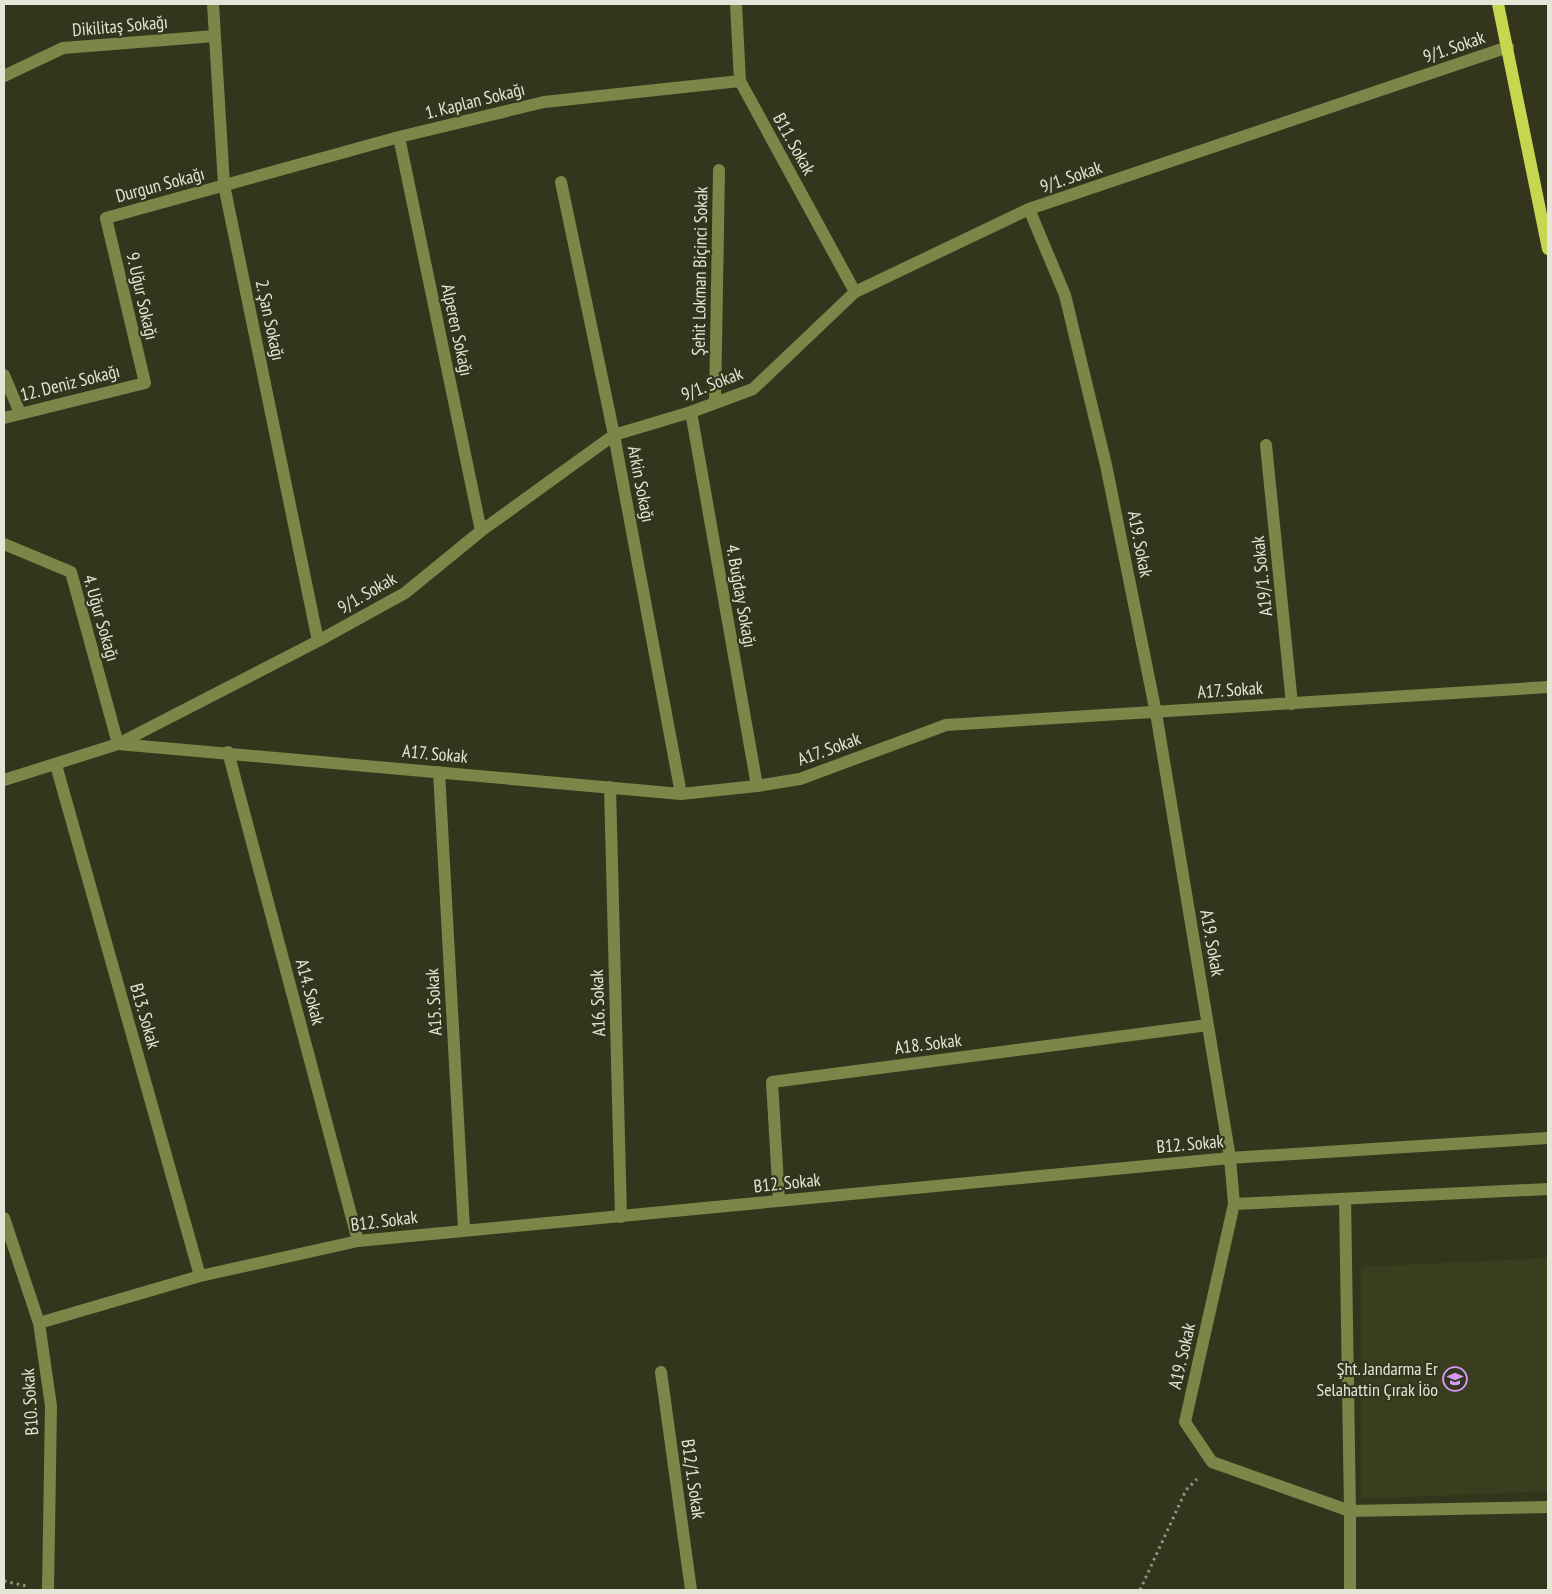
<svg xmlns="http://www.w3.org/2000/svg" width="1552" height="1594" viewBox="0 0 1552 1594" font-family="'PT Sans Narrow',sans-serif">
<rect width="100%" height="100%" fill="#33361d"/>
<!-- built -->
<path fill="#3a3e1e" d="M1548,1258V1491L1361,1499V1267Z"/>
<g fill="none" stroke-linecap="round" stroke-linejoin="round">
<!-- path -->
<path stroke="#929581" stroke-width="3" stroke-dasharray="2.5 4" stroke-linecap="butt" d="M4,1581L26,1586
M1140,1590L1186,1490L1197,1479"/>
<!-- minor -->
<path stroke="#7d8549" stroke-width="12" d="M213,4L224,185L318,641
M736,4L740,81L855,292
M4,76L63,48L215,36
M399,137L481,531
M561,182L614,435L681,794
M1029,209L1065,295L1106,465L1156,713L1230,1158L1234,1204L1185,1422L1212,1462L1350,1511V1590
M4,375L20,413
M715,403L719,170
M691,412L757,786
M4,418L145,383L106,218L399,137L544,102L740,81
M1266,445L1292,704
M4,544L71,572L118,744L681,794L757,786L800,779L946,725L1548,687
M228,752L358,1241
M56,765L200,1276
M439,772L464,1229
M4,780L118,744L318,641L405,593L481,531L614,435L691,412L753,389L855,292L1029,209L1508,47
M610,787L621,1217
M1345,1199L1350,1511L1548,1507
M779,1201L772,1082L1208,1025
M1234,1204L1548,1189
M4,1218L39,1323L51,1406L48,1590
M39,1323L200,1276L358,1241L1230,1158L1548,1138
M661,1372L691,1590"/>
<!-- major -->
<path stroke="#c6d64e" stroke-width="12" d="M1498,4L1548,249"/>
</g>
<!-- icons -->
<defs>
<g id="school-ring" transform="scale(1.25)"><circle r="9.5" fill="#33361d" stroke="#d69bfa" stroke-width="1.5"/><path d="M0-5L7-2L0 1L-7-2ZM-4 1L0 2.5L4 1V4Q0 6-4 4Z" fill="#d69bfa"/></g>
</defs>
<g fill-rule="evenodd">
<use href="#school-ring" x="1455" y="1379"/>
</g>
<g text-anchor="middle" stroke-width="4.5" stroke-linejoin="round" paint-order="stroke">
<!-- street labels -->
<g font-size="18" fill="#e3e6d6" stroke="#33361d">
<text transform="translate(120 26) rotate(-5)" y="6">Dikilitaş Sokağı</text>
<text transform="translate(1454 47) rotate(-19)" y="6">9/1. Sokak</text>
<text transform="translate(475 101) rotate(-14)" y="6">1. Kaplan Sokağı</text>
<text transform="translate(794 144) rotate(61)" y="6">B11. Sokak</text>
<text transform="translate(1071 177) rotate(-19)" y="6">9/1. Sokak</text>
<text transform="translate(160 185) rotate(-15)" y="6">Durgun Sokağı</text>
<text transform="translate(700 271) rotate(-89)" y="6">Şehit Lokman Biçinci Sokak</text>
<text transform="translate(142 296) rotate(77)" y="6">9. Uğur Sokağı</text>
<text transform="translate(270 320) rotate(78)" y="6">2. Şan Sokağı</text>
<text transform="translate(457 330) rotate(78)" y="6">Alperen Sokağı</text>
<text transform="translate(70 383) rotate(-14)" y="6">12. Deniz Sokağı</text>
<text transform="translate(712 384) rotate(-21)" y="6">9/1. Sokak</text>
<text transform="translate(641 484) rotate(79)" y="6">Arkin Sokağı</text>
<text transform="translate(1140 544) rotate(79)" y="6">A19. Sokak</text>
<text transform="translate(1262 576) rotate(-96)" y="6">A19/1. Sokak</text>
<text transform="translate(367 593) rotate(-30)" y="6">9/1. Sokak</text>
<text transform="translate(741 596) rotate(80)" y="6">4. Buğday Sokağı</text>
<text transform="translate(101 618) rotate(74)" y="6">4. Uğur Sokağı</text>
<text transform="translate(1230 690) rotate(-4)" y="6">A17. Sokak</text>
<text transform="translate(829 749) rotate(-20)" y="6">A17. Sokak</text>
<text transform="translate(435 754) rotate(5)" y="6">A17. Sokak</text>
<text transform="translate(1212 943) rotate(80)" y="6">A19. Sokak</text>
<text transform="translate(310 992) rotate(75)" y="6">A14. Sokak</text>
<text transform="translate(434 1002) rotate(-93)" y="6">A15. Sokak</text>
<text transform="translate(598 1003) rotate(-92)" y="6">A16. Sokak</text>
<text transform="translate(145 1016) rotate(74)" y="6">B13. Sokak</text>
<text transform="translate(928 1044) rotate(-7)" y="6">A18. Sokak</text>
<text transform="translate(1190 1144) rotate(-5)" y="6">B12. Sokak</text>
<text transform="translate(787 1183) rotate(-6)" y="6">B12. Sokak</text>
<text transform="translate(384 1221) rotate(-7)" y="6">B12. Sokak</text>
<text transform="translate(1182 1356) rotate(-77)" y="6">A19. Sokak</text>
<text transform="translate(30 1402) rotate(-94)" y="6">B10. Sokak</text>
<text transform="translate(693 1479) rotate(82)" y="6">B12/1. Sokak</text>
</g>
<!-- poi labels -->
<g font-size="18" fill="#e3e6d6" stroke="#33361d" text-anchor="end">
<text x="1438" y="1375">Şht. Jandarma Er<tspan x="1438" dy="21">Selahattin Çırak İöo</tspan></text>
</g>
</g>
<!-- border -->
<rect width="1552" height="1594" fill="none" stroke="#e3e6d6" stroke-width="10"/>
</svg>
